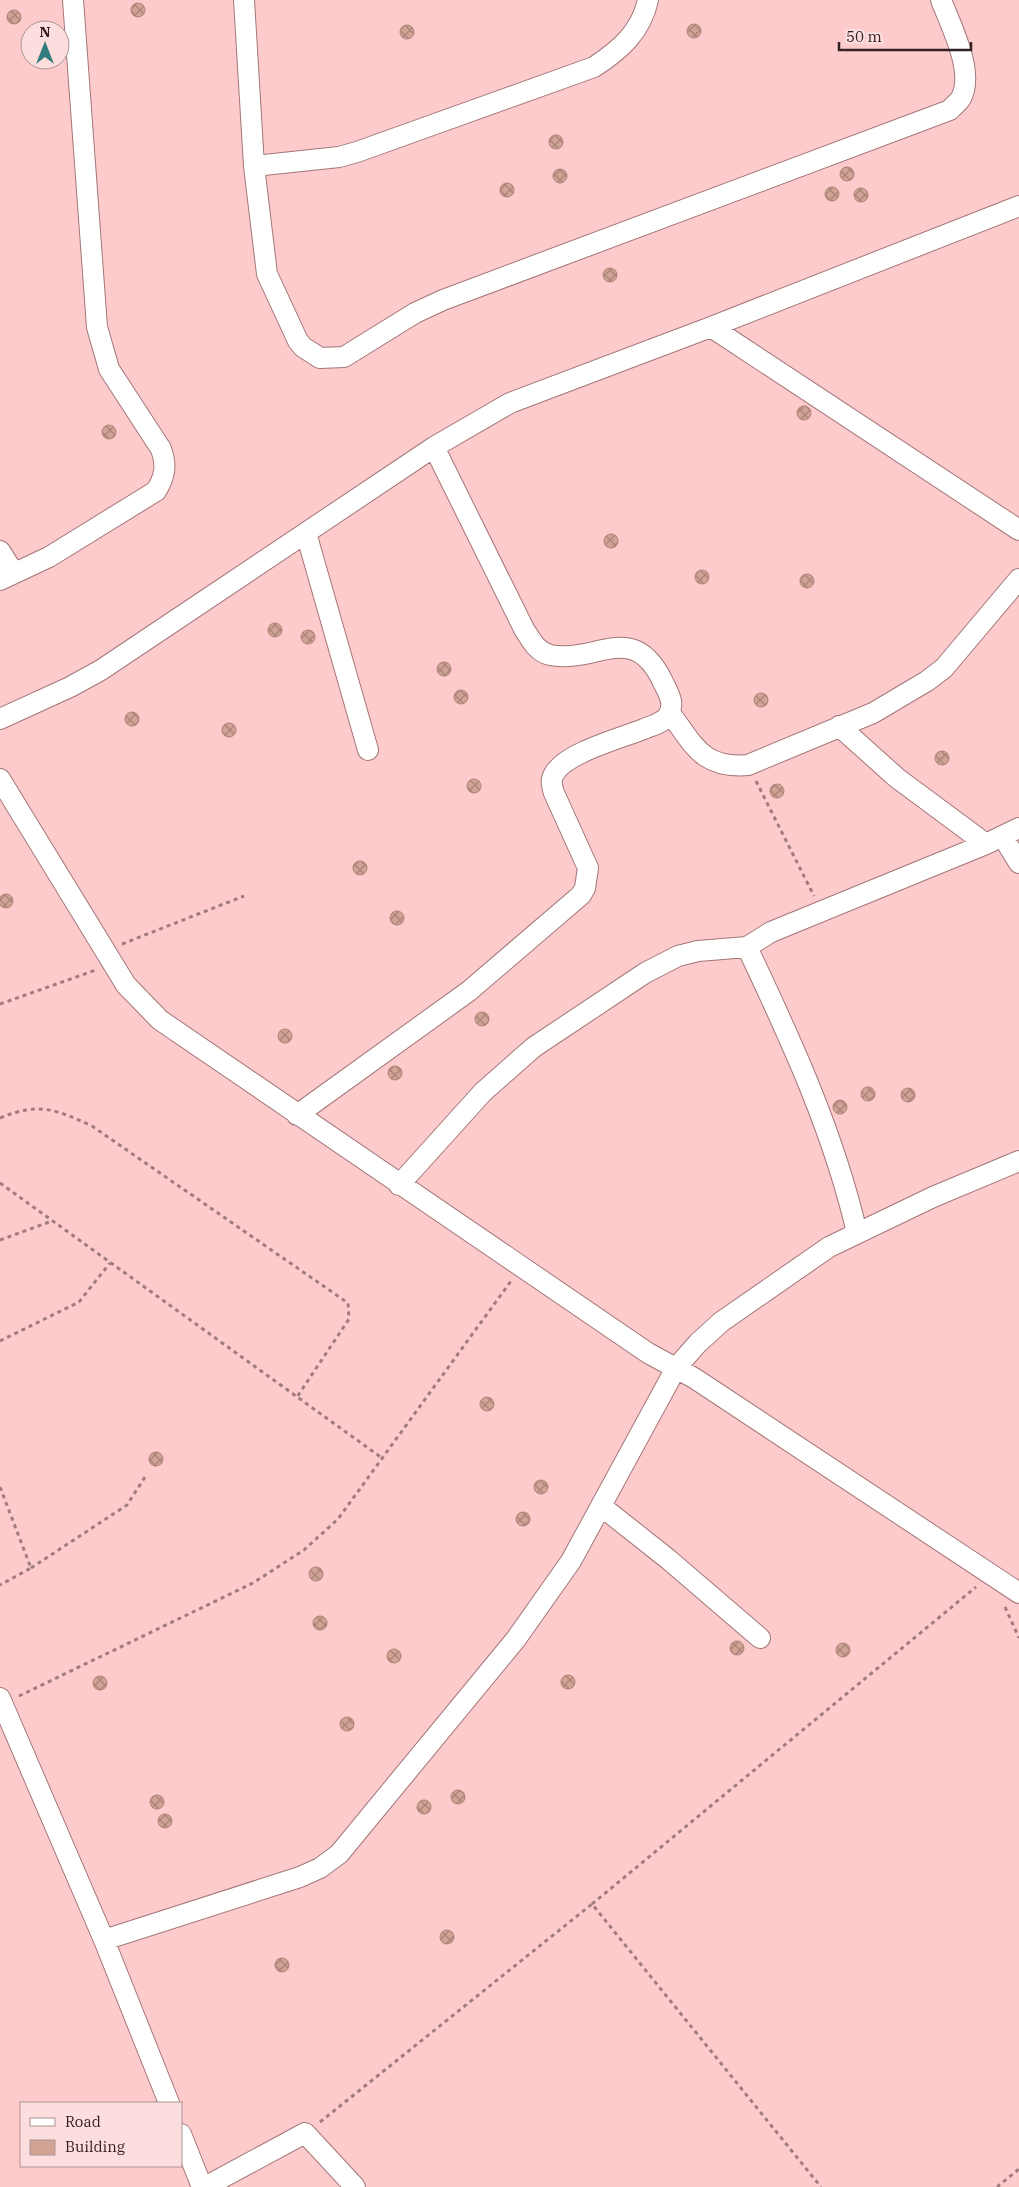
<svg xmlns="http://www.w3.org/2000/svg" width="1019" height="2187" viewBox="0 0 1019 2187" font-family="'IBM Plex Serif',serif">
<defs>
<pattern id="building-cross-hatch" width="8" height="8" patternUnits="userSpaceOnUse" patternTransform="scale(1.25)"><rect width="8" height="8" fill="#d0a395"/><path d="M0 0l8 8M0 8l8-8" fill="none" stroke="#a98479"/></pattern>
</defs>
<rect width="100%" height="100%" fill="#fecbcc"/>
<!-- building -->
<path fill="url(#building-cross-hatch)" stroke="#ad8275" d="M131 10a7 7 0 1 1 14 0a7 7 0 1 1-14 0Z
M7 17a7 7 0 1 1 14 0a7 7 0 1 1-14 0Z
M687 31a7 7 0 1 1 14 0a7 7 0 1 1-14 0Z
M400 32a7 7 0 1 1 14 0a7 7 0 1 1-14 0Z
M549 142a7 7 0 1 1 14 0a7 7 0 1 1-14 0Z
M840 174a7 7 0 1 1 14 0a7 7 0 1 1-14 0Z
M553 176a7 7 0 1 1 14 0a7 7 0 1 1-14 0Z
M500 190a7 7 0 1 1 14 0a7 7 0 1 1-14 0Z
M825 194a7 7 0 1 1 14 0a7 7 0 1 1-14 0Z
M854 195a7 7 0 1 1 14 0a7 7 0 1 1-14 0Z
M603 275a7 7 0 1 1 14 0a7 7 0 1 1-14 0Z
M797 413a7 7 0 1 1 14 0a7 7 0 1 1-14 0Z
M102 432a7 7 0 1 1 14 0a7 7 0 1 1-14 0Z
M604 541a7 7 0 1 1 14 0a7 7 0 1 1-14 0Z
M695 577a7 7 0 1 1 14 0a7 7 0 1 1-14 0Z
M800 581a7 7 0 1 1 14 0a7 7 0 1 1-14 0Z
M268 630a7 7 0 1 1 14 0a7 7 0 1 1-14 0Z
M301 637a7 7 0 1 1 14 0a7 7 0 1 1-14 0Z
M437 669a7 7 0 1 1 14 0a7 7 0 1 1-14 0Z
M454 697a7 7 0 1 1 14 0a7 7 0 1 1-14 0Z
M754 700a7 7 0 1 1 14 0a7 7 0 1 1-14 0Z
M125 719a7 7 0 1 1 14 0a7 7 0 1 1-14 0Z
M222 730a7 7 0 1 1 14 0a7 7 0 1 1-14 0Z
M935 758a7 7 0 1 1 14 0a7 7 0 1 1-14 0Z
M467 786a7 7 0 1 1 14 0a7 7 0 1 1-14 0Z
M770 791a7 7 0 1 1 14 0a7 7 0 1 1-14 0Z
M353 868a7 7 0 1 1 14 0a7 7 0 1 1-14 0Z
M-1 901a7 7 0 1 1 14 0a7 7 0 1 1-14 0Z
M390 918a7 7 0 1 1 14 0a7 7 0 1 1-14 0Z
M475 1019a7 7 0 1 1 14 0a7 7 0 1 1-14 0Z
M278 1036a7 7 0 1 1 14 0a7 7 0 1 1-14 0Z
M388 1073a7 7 0 1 1 14 0a7 7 0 1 1-14 0Z
M861 1094a7 7 0 1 1 14 0a7 7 0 1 1-14 0Z
M901 1095a7 7 0 1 1 14 0a7 7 0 1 1-14 0Z
M833 1107a7 7 0 1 1 14 0a7 7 0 1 1-14 0Z
M480 1404a7 7 0 1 1 14 0a7 7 0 1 1-14 0Z
M149 1459a7 7 0 1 1 14 0a7 7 0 1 1-14 0Z
M534 1487a7 7 0 1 1 14 0a7 7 0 1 1-14 0Z
M516 1519a7 7 0 1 1 14 0a7 7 0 1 1-14 0Z
M309 1574a7 7 0 1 1 14 0a7 7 0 1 1-14 0Z
M313 1623a7 7 0 1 1 14 0a7 7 0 1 1-14 0Z
M730 1648a7 7 0 1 1 14 0a7 7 0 1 1-14 0Z
M836 1650a7 7 0 1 1 14 0a7 7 0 1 1-14 0Z
M387 1656a7 7 0 1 1 14 0a7 7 0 1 1-14 0Z
M561 1682a7 7 0 1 1 14 0a7 7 0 1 1-14 0Z
M93 1683a7 7 0 1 1 14 0a7 7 0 1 1-14 0Z
M340 1724a7 7 0 1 1 14 0a7 7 0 1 1-14 0Z
M451 1797a7 7 0 1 1 14 0a7 7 0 1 1-14 0Z
M150 1802a7 7 0 1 1 14 0a7 7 0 1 1-14 0Z
M417 1807a7 7 0 1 1 14 0a7 7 0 1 1-14 0Z
M158 1821a7 7 0 1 1 14 0a7 7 0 1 1-14 0Z
M440 1937a7 7 0 1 1 14 0a7 7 0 1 1-14 0Z
M275 1965a7 7 0 1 1 14 0a7 7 0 1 1-14 0Z"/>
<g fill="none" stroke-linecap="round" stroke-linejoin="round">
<!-- minor casing -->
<g stroke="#a37677" stroke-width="22">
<path id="minor" d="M244,0L254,166L267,274L298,341L303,347L320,358L344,357L415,313L443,300L950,110C953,106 959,102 961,98C975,72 951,26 941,0
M254,166L339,157L357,152L594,67C620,50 641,32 648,0
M711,327L1019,530
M306,533L368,750
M0,551L14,573
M0,580L49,557L156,491C165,477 167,465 161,449L109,369L97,327L73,0
M670,713C694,745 702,769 748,765L873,713L927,681L944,668L1019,579
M0,719L70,687L101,670L434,447L510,403L711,327L1019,206
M839,726L897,778L986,844
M0,779L126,985L160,1020L648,1353L694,1378L1019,1593
M1003,837L1019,863
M747,947C791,1040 834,1133 857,1233
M297,1115L469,991L581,895L585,888L588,868L554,793C552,786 550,781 554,774C565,753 621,738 644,729C653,725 664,723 669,714C675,702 668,693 663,682C633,619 597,664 550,655C537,652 531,640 524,629L434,447
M399,1185L483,1092L534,1047L645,973L678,956L698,951L747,947L771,932L986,844L1019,828
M601,1506L668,1559L760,1638
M0,1698L104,1940L169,2103
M104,1940L300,1877L320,1868L339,1854L516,1639L571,1561L676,1368L698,1343L721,1322L829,1247L933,1197L1019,1161
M181,2134L202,2187
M205,2187L305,2133L355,2187"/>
</g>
<!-- path -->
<path stroke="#a17c7d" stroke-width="3" stroke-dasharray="4 4" stroke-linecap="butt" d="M756,781L814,896
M122,944L244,896
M0,1004L96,970
M0,1118C39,1102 55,1109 92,1126L348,1303L349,1319L297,1397
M0,1183L382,1458
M0,1240L52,1221
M0,1341L79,1302L110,1263
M0,1487L31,1568L0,1585
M31,1568L127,1505L145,1477
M1005,1607L1019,1638
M19,1696L253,1583L304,1550L338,1519L511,1281
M592,1904L976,1587
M320,2122L592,1904L821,2187
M997,2187L1019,2169"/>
<!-- minor -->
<use href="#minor" stroke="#fff" stroke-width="20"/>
</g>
<!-- legend -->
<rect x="20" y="2102" width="162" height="65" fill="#fddede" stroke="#ac9292"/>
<rect x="30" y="2118" width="25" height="8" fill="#ffffff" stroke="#ac9292"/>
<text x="65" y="2127" font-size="15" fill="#332021">Road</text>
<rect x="30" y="2140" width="25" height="15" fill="#d0a395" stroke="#ac9292"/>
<text x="65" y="2152" font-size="15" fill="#332021">Building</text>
<!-- north arrow -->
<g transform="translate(45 45)"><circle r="24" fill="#fddede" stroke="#ac9292"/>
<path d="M0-4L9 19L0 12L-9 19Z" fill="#337c7e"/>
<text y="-8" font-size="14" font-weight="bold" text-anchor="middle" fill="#332021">N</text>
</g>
<!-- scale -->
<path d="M839 42v8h132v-8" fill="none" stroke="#332021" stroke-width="2.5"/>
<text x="846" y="42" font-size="15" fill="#332021" stroke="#fddede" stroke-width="4" paint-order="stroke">50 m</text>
</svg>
